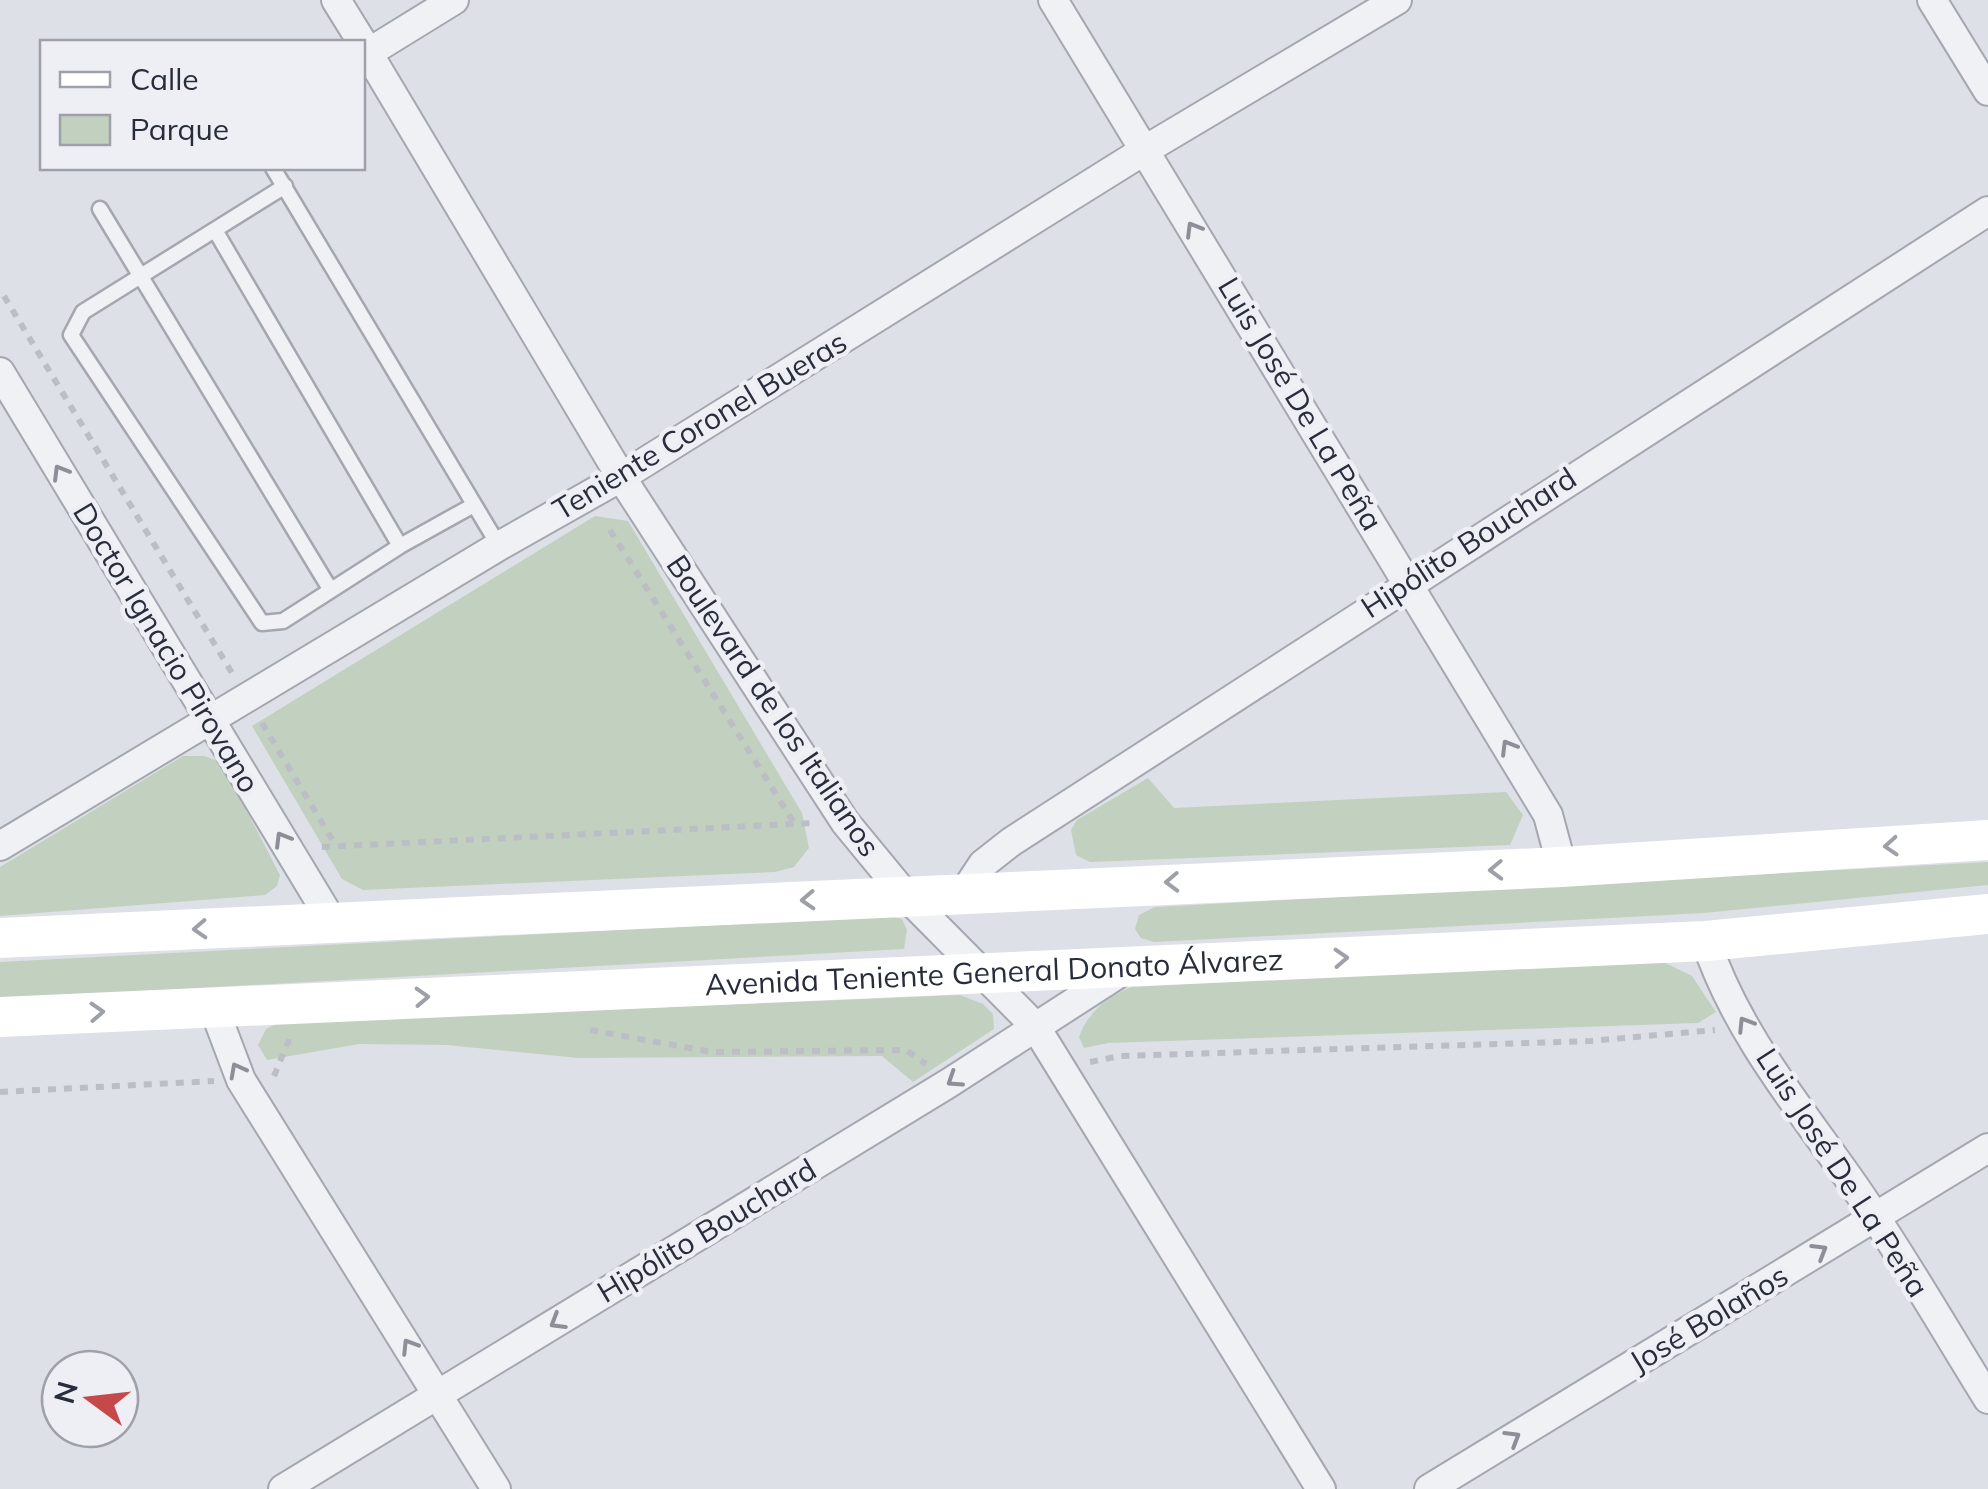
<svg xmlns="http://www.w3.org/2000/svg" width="1988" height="1489" viewBox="0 0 1988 1489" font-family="Mulish,sans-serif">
<rect width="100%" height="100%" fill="#dee0e7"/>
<!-- green -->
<path fill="#c1d0bf" d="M595,516L628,521L802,813L809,848L794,867L775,872L363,890L342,879L252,726Z
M183,756H205L222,763L280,875L277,886L265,895L0,916V867Z
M1148,778L1174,808L1506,792L1523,815L1510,845L1090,862L1076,855L1071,830L1077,820Z
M1988,862V885L1704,913L1154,942L1141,938L1135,929L1139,915L1155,907Z
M888,916L902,919L907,930L904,949L0,999V962Z
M1659,960L1692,976L1716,1012L1698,1023L1108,1043L1084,1048L1079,1037C1088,1012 1107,997 1131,987Z
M960,995L983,1004L993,1014L994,1029L913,1082L882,1056L578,1058L446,1045L359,1044L267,1060L258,1045L266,1029L278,1023Z"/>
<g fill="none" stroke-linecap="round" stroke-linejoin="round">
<!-- service casing -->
<g stroke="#a4a7b0" stroke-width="19">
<path id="service" d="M273,168L499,546
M285,186L83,312L71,335L262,623L283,621L400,546L472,506
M100,209L330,589
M215,230L400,546"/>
</g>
<!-- minor casing -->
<g stroke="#a4a7b0" stroke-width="32">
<path id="minor" d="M336,0L362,42
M1053,0L1548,815L1562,867
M1932,0L1988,91
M362,43L621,477L845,822L906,896L1035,1026L1321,1489
M368,53L454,0
M0,372L333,923
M0,846L499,546L621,477L1145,150L1397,0
M965,891L983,864L1011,842L1988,211
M1706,941C1736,1033 1803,1112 1857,1190C1904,1258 1945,1330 1988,1399
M213,1006L241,1080L496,1489
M283,1489L949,1083L1124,970
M1429,1489L1988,1148"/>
</g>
<!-- path -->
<path stroke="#bcbec5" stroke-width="6" stroke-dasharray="8 8" stroke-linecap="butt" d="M4,296L232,673
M610,530L794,823
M262,723L336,846
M322,847L814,823
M590,1030L712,1052L906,1050L926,1064
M1090,1062L1120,1056L1590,1041L1715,1030
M274,1076L288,1042H294
M0,1092L214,1081"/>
<!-- service -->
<use href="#service" stroke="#f0f1f5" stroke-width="14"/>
<!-- minor -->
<use href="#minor" stroke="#f0f1f5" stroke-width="28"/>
<!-- secondary -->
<g stroke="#fff" stroke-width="40">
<path d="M0,938L1562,867L1988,840"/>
<path id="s1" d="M0,1017L1706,941L1988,914"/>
</g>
</g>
<!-- one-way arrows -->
<defs><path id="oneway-chevron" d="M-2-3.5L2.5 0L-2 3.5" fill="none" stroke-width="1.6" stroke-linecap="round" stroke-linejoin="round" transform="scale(2.5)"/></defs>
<g stroke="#8c8f98">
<use href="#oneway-chevron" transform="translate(1193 229) rotate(-121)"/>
<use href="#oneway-chevron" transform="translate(60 472) rotate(-121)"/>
<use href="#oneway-chevron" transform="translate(1508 747) rotate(-121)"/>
<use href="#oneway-chevron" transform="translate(282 839) rotate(-121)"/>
<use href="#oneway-chevron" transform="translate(1745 1024) rotate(-122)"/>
<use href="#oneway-chevron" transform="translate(237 1070) rotate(-118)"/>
<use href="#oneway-chevron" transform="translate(954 1080) rotate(147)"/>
<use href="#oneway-chevron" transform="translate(1820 1251) rotate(-31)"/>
<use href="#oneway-chevron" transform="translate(557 1322) rotate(149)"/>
<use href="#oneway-chevron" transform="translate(409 1346) rotate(-122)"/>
<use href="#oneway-chevron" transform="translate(1513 1438) rotate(-31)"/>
</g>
<g stroke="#9ea0a7">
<use href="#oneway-chevron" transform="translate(1891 846) rotate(176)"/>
<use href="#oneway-chevron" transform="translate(1496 870) rotate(178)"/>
<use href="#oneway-chevron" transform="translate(1172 882) rotate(178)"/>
<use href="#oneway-chevron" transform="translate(808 900) rotate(177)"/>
<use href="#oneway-chevron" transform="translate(200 929) rotate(177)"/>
<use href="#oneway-chevron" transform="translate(1341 958) rotate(-3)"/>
<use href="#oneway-chevron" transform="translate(422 997) rotate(-3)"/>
<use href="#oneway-chevron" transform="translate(97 1012) rotate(-3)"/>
</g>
<g text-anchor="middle" stroke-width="9" stroke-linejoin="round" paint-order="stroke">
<!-- street labels -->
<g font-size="30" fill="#282d3c" stroke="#edeff4">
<text transform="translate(1300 404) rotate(59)" y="10">Luis José De La Peña</text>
<text transform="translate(700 426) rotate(-31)" y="10">Teniente Coronel Bueras</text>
<text transform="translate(1469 543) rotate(-33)" y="10">Hipólito Bouchard</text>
<text transform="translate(166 648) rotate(59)" y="10">Doctor Ignacio Pirovano</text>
<text transform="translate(773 706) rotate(56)" y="10">Boulevard de los Italianos</text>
<text dy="10" stroke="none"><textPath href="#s1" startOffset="995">Avenida Teniente General Donato Álvarez</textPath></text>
<text transform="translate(1842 1173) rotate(57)" y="10">Luis José De La Peña</text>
<text transform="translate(707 1231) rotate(-31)" y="10">Hipólito Bouchard</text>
<text transform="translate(1709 1319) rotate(-31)" y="10">José Bolaños</text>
</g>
</g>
<!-- legend -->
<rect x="40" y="40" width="325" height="130" fill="#edeff4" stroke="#9ea1aa" stroke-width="2.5"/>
<rect x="60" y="72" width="50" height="15" fill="#ffffff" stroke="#9ea1aa" stroke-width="2.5"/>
<text x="130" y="90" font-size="30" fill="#282d3c">Calle</text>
<rect x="60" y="115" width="50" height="30" fill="#c1d0bf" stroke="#9ea1aa" stroke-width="2.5"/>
<text x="130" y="140" font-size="30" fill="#282d3c">Parque</text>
<!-- north arrow -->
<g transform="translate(90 1399) rotate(285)"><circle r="48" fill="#edeff4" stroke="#9ea1aa" stroke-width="2.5"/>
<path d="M0-8L18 38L0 25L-18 38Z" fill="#c6484b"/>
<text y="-15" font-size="28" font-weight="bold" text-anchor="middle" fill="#282d3c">N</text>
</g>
</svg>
